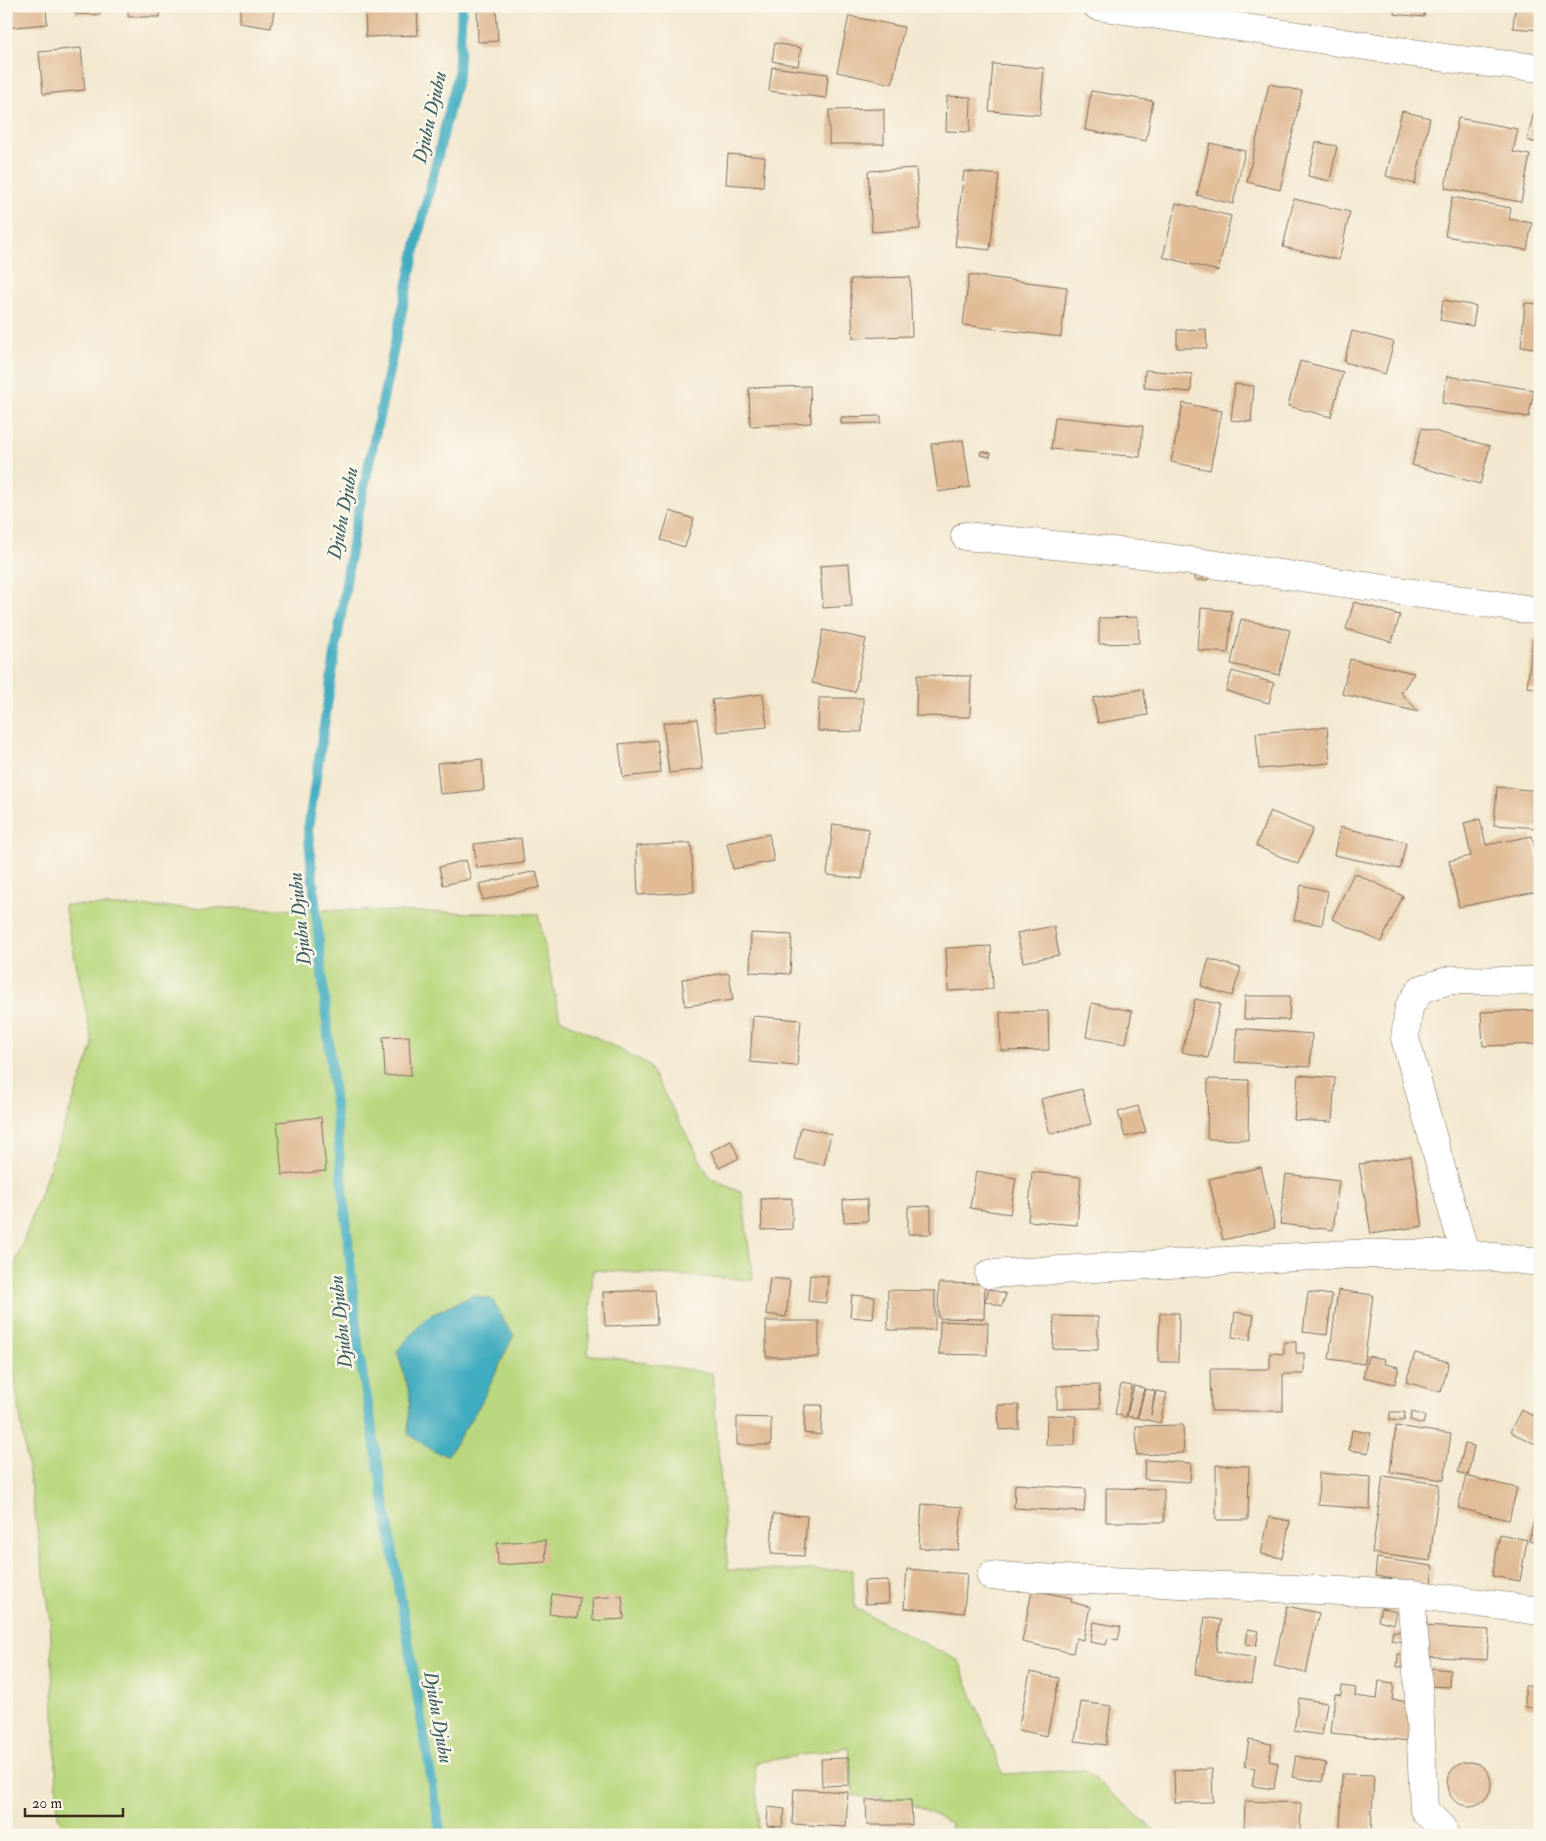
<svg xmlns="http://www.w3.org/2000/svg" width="1546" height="1841" viewBox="0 0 1546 1841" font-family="'IM FELL Double Pica',serif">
<rect width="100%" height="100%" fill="#fbf7ec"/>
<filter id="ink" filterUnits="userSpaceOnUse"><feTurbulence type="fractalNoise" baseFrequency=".02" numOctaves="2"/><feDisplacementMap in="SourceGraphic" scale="10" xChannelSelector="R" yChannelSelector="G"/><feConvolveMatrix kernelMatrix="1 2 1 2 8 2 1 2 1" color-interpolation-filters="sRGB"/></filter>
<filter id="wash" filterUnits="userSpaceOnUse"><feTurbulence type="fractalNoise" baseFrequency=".0096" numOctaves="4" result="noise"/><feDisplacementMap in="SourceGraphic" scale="20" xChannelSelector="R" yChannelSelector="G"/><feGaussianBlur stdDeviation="1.12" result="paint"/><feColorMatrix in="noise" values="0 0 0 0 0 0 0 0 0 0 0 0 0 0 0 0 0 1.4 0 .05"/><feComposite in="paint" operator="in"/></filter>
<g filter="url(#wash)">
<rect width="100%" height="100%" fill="#f3e8cf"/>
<!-- green -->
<path fill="#b9d77e" stroke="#7a804e" d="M64,905L538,914L560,1019L648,1064L710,1178L742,1193L753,1280L593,1270L588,1354L712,1373L728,1570H852L855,1608L959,1661L1003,1774L1084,1770L1160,1835H951V1823L906,1801L854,1796L848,1747L755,1763L759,1835H66L58,1815L50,1616L6,1321V1290L93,1045Z"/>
<!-- water -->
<path fill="#40acbf" stroke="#3e6b6e" d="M473,1295L492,1299L506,1325L514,1335L480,1405L448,1455L435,1452L408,1434L410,1395L397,1351L427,1317Z"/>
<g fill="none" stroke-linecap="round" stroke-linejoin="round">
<!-- stream -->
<path stroke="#40acbf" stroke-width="10" d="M441,1835L359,1352L308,829L353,538L419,232L458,75L462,6"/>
</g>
<g id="blocks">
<!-- building -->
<path fill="#e0bb95" d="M6,6H46L47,24L6,28Z
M75,6H100V15L75,14Z
M128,6H160V17H128Z
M241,6H275L271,28L239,23Z
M365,6H417L418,35L366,37Z
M477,6H496L498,41L478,42Z
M1395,6H1425L1424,17L1394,14Z
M1515,6H1540V30L1513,28Z
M849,16L904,27L892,84L837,72Z
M775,43L801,48L798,66L772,61Z
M81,48L85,90L43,94L39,52Z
M993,64L1044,68L1040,115L989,111Z
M772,67L828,74L826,98L769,91Z
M1269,84L1302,91L1280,190L1247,182Z
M1091,91L1153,101L1146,141L1085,130Z
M947,96L971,97L970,132L946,131Z
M884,109V144H829V110Z
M1402,111L1430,118L1415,184L1386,176Z
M1534,112L1540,114V144L1527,140Z
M1458,118L1518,129L1513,152L1530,155L1521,202L1445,188Z
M1316,142L1337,146L1330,181L1308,176Z
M1210,143L1245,151L1233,204L1197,195Z
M728,154L765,157L763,187L726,184Z
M916,168L920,229L872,232L868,171Z
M964,171L999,175L990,250L955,246Z
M1452,197L1511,208L1509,219L1532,223L1527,250L1445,236Z
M1294,199L1350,212L1339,260L1283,247Z
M1176,203L1231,216L1218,271L1163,257Z
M969,275L1067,287L1061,337L963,325Z
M910,277L912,336L853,338L850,279Z
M1443,300L1476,306L1473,326L1440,320Z
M1525,303L1540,304V348L1521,347Z
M1206,329L1207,348H1177V330Z
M1352,331L1394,342L1385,374L1344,362Z
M1300,361L1343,372L1331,417L1288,406Z
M1145,370L1192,374L1191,392L1144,388Z
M1447,376L1534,390L1529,417L1442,403Z
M1235,384L1254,386L1251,422L1231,420Z
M810,386L811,423L750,426L749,388Z
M1183,403L1222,411L1210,470L1171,462Z
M881,416V423L841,424V417Z
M1055,417L1143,426L1140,457L1051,449Z
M1422,428L1490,446L1480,484L1412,465Z
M963,440L970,487L938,492L931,444Z
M981,451L991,453L990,457L980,455Z
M670,511L694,519L685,547L661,540Z
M849,564L852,606L823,608L820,566Z
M1194,570H1207L1208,580H1195Z
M1354,602L1400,615L1392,642L1346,629Z
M1201,608L1232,611L1228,653L1198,650Z
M1138,617L1139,643L1099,644V618Z
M1241,619L1290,630L1279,675L1231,664Z
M823,630L866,639L855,692L812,683Z
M1533,639L1540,640V689L1527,687Z
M1350,659L1414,673L1401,693L1419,712L1342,694Z
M1232,671L1274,683L1269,703L1226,691Z
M917,675L971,676L970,717L916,716Z
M1143,689L1148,715L1098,723L1093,698Z
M763,694L767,727L717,732L712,700Z
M819,698H863L862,732L818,731Z
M697,719L703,769L669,773L663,723Z
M1327,727L1330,763L1259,769L1256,733Z
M657,740L661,773L623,777L619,744Z
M482,759L484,790L440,794L437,763Z
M1497,787L1540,791V828L1494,825Z
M1270,811L1313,829L1298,864L1256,846Z
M1480,819L1486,845L1532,836L1540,872V891L1459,907L1449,861L1471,856L1464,823Z
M833,824L869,829L862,879L827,875Z
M1340,827L1406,842L1400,869L1334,855Z
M769,834L774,861L733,869L727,843Z
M521,838L524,863L477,868L474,844Z
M691,843L694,892L638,895L636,846Z
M466,860L471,879L443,885L439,867Z
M536,871L540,887L483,900L479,884Z
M1354,873L1403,896L1381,942L1332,919Z
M1301,885L1328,891L1322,925L1294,920Z
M1054,926L1059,955L1023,962L1017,933Z
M751,933L792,935L790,974L750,972Z
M991,946L993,989L948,991L946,948Z
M1209,959L1241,968L1232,996L1201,986Z
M729,973L733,1000L685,1006L682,979Z
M1245,996H1290L1289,1020L1244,1019Z
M1195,999L1220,1004L1208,1058L1182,1052Z
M1092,1003L1132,1011L1126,1044L1086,1037Z
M1540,1010V1044L1483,1046L1481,1012Z
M1048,1011L1049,1050L1001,1051L1000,1012Z
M753,1016L801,1020L797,1066L750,1062Z
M1237,1028L1312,1034L1310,1067L1235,1062Z
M409,1036L411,1075L385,1076L383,1037Z
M1298,1075L1335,1078L1332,1122L1294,1120Z
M1208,1079L1249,1080L1248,1140L1207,1139Z
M1082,1089L1091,1124L1050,1134L1041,1099Z
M1138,1106L1146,1132L1125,1137L1118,1112Z
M321,1117L326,1171L282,1175L277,1122Z
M801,1127L831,1134L824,1165L794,1159Z
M731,1141L739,1158L719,1168L711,1151Z
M1411,1156L1423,1226L1371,1234L1359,1164Z
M1261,1167L1275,1228L1223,1240L1209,1179Z
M976,1171L1016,1178L1010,1214L970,1208Z
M1032,1172L1081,1177L1077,1225L1028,1221Z
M1286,1174L1339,1181L1333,1230L1280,1224Z
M792,1198V1229L762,1230L761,1199Z
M867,1199L868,1221L844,1222L843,1200Z
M931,1206V1234H908V1207Z
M810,1275L828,1276L826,1303L808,1301Z
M770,1278L790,1280L786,1317L766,1314Z
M939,1283L985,1284L984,1319L938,1318Z
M989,1289L1006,1294L1002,1306L985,1301Z
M655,1290L657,1324L605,1326L603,1292Z
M888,1290L935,1291V1330H888Z
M1338,1290L1373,1295L1364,1364L1329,1359Z
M1308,1292L1332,1295L1327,1335L1303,1332Z
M852,1295L875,1297L873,1319L850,1317Z
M1235,1312L1254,1315L1250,1340L1232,1337Z
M1160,1313H1179L1178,1362H1158Z
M1054,1316L1098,1317V1350L1053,1349Z
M766,1321H819V1357H766Z
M940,1321L988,1323L987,1355L939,1354Z
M1284,1342H1296V1353H1304V1374H1283V1411H1211L1210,1369H1270V1353L1284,1354Z
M1415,1353L1449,1362L1441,1392L1406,1382Z
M1368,1356L1385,1359L1384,1364L1399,1367L1395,1384L1363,1377Z
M1121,1384L1132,1386L1126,1417L1115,1414Z
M1099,1385L1100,1408L1057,1409V1386Z
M1134,1386L1144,1388L1137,1418L1127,1416Z
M1145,1389L1155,1391L1151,1415L1156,1391L1167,1393L1160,1423L1138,1418Z
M805,1405H822L821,1435L804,1433Z
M998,1405H1019V1429L999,1430Z
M1521,1410L1540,1419V1446L1510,1432Z
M1390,1412H1405L1404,1421L1390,1420Z
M1412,1412L1425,1416L1423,1424L1410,1420Z
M1047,1415L1076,1416L1075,1445H1046Z
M737,1417L771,1418V1445H737Z
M1183,1425L1184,1453L1137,1455L1136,1426Z
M1396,1426L1451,1434L1444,1480L1390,1472Z
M1352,1430L1371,1433L1368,1453L1349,1450Z
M1465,1444L1474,1446L1468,1475L1458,1472Z
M1145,1460L1191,1463L1190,1482L1144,1479Z
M1216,1465L1249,1466L1248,1520H1216Z
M1319,1473L1371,1477L1370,1509L1318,1505Z
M1383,1476L1439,1484L1430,1561L1372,1553Z
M1466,1476L1517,1488L1509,1520L1458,1508Z
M1015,1484L1086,1489L1084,1512L1014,1508Z
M1106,1488L1164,1489V1522H1106Z
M1539,1499H1540V1543L1529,1540Z
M922,1504L962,1507L958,1550L919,1548Z
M773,1514L807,1516L804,1556L771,1554Z
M1269,1517L1290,1521L1282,1558L1261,1554Z
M1500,1534L1527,1540L1520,1581L1492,1576Z
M545,1540L546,1562L498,1565L497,1543Z
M1377,1558L1433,1566L1431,1585L1375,1576Z
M907,1569L967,1574L964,1613L904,1608Z
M888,1580L889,1603L865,1604L864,1581Z
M1032,1590L1072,1598L1071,1602L1090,1607L1083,1640L1076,1638L1073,1653L1022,1642Z
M552,1594L580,1598L577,1618L549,1614Z
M622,1596L624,1619L593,1621L592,1598Z
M1287,1606L1319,1613L1306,1673L1274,1666Z
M1381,1608L1397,1612L1394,1624L1378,1620Z
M1205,1617L1221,1620L1216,1651L1255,1658L1251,1684L1195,1674Z
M1094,1622L1121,1627L1118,1640L1108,1638L1106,1645L1090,1642Z
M1424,1626L1489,1630L1487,1660L1423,1656Z
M1248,1629L1259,1631L1256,1646L1246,1644Z
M1393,1631L1405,1632L1403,1642L1391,1640Z
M1398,1654L1408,1655V1667H1397Z
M1430,1668L1450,1670L1449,1687L1429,1686Z
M1030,1672L1059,1678L1047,1736L1018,1730Z
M1379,1681L1394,1683L1392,1700L1414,1702L1410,1741L1331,1733L1335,1694L1341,1695L1342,1686L1356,1688L1355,1696L1377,1699Z
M1525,1686H1540V1708L1525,1707Z
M1299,1698L1327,1703L1322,1735L1294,1731Z
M1081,1702L1111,1706L1106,1745L1075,1741Z
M1249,1740L1272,1744L1269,1761L1278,1763L1274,1789L1252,1786L1255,1768L1245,1766Z
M1296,1756L1326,1763L1322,1782L1292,1777Z
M849,1758V1785L822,1786L821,1759Z
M1447 1784a22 22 0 1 1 44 0a22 22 0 1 1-44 0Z
M1212,1769L1213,1802L1175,1803L1174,1770Z
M1342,1774L1374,1775L1371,1831L1340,1829Z
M794,1789L848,1792L846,1827L792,1824Z
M866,1800H911L912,1825H867Z
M1245,1801L1301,1803L1300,1833L1244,1831Z
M768,1807L785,1809L782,1827L767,1826Z"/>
</g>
</g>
<g filter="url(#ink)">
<use href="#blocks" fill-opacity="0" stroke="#7b6c5c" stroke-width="1"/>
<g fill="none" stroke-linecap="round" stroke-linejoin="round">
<!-- street casing -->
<g stroke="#7b6c5c" stroke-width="29">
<path id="street" d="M1097,6L1460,60L1540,68
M965,536L1141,554L1540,611
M1465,1254L1405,1038L1409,1007L1421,989L1450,980L1540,981
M989,1274L1352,1254H1465L1540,1262
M991,1576L1411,1594L1540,1611
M1411,1594L1419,1698L1424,1810L1442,1828L1446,1835"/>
</g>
<!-- street -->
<use href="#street" stroke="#fff" stroke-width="28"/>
</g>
</g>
<g text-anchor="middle" stroke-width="5" stroke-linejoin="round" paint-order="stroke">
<!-- water labels -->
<g font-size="19" font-style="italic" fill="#3d5e5e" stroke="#fbf7ec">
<text transform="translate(429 117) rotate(-77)" y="7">Djubu Djubu</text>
<text transform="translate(342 513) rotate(-79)" y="7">Djubu Djubu</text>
<text transform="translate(299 919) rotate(-96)" y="7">Djubu Djubu</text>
<text transform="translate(340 1322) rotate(-96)" y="7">Djubu Djubu</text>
<text transform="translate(439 1717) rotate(80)" y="7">Djubu Djubu</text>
</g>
</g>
<!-- margin -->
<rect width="1546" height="1841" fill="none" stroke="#fbf7ec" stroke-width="25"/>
<!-- scale -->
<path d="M25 1808v8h98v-8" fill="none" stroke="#3b2a1e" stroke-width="2.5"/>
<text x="32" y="1808" font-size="15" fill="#3b2a1e" stroke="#fbf7ec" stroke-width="4" paint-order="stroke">20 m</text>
</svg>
